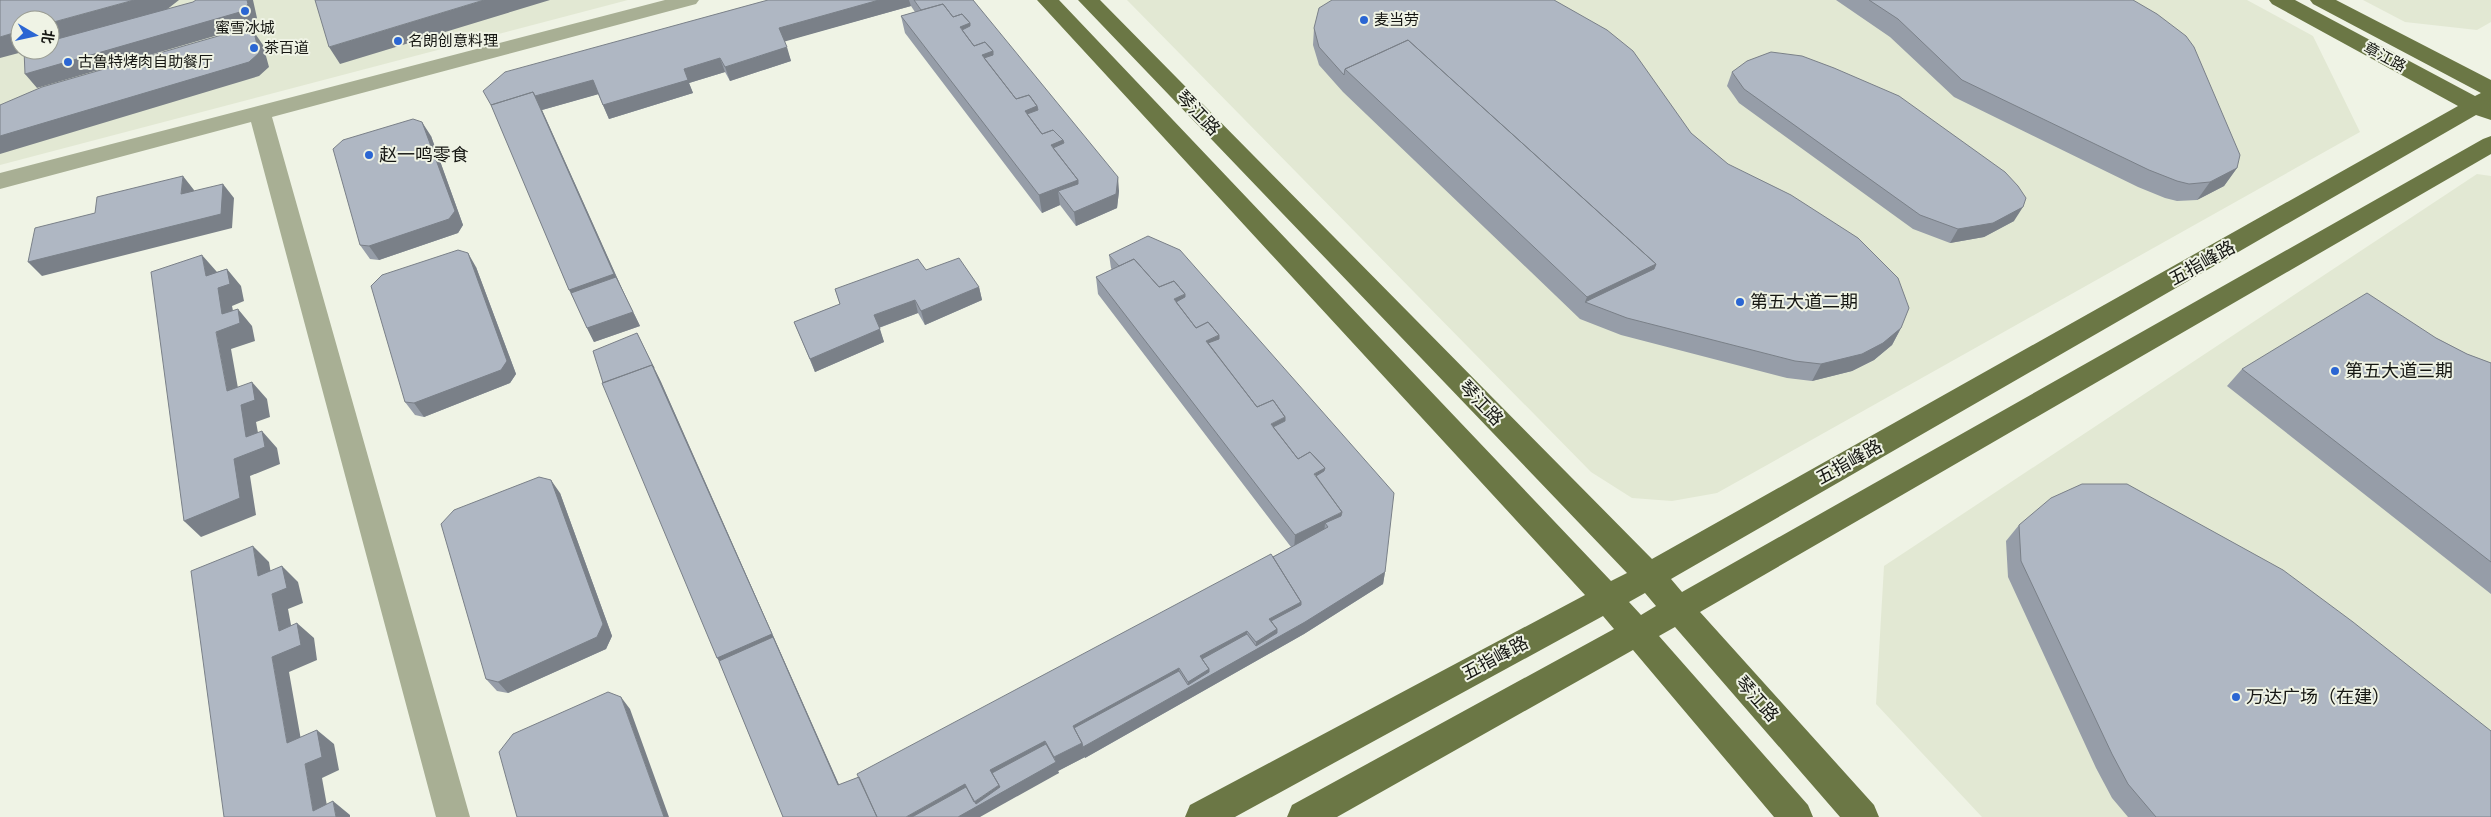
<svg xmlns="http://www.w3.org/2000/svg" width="2491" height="817" viewBox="0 0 2491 817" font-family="'IBM Plex Serif','Noto Sans SC',serif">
<rect width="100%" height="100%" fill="#eff3e5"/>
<!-- built -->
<path fill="#e2e8d3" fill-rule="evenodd" d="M0,0H628L0,165ZM20,20H50V50H20Z
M1127,0H2247L2313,36L2360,132L1717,493L1672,501L1632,498L1591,472Z
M2363,0H2491V22L2477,30L2405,22Z
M2477,174L2491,176V817H1982L1876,704L1884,566Z"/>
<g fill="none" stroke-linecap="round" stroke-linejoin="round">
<!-- minor -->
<path fill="#a8af94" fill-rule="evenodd" d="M665,0H699L696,4L272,117L470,817H436L251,122L0,189V173Z"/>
<!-- major -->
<path fill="#6b7745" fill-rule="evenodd" d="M1037,0H1059L1611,581L1627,573L1078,0H1100L1652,559L2458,106L2272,4L2269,0H2295L2475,96L2481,93L2313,4L2310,0H2336L2491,80V120L2476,115L1671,579L1682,592L2483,139L2491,136V154L1700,612L1874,805L1879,817H1840L1675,627L1659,636L1808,805L1813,817H1774L1633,650L1337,817H1287L1292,805L1614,629L1603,616L1235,817H1185L1190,805L1585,595ZM1645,593L1656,606L1641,615L1629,602Z"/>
</g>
<!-- wall -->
<path fill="#969da8" d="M768,0H973L1119,191L1117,208L1076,226L1060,205L1042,213L905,33L901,16L915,12L911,6L784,41L791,61L730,81L725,72L689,83L693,93L609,119L598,94L542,110L623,291L640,326L594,342L587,328L492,107Z
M1836,0H2133L2237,168L2224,186L2197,200L2177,201L2165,198L2138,187L1954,97L1890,37Z
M1314,28L1691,133L1901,328L1892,345L1874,360L1852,371L1812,381L1787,378L1621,335L1580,319L1343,92L1319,65L1313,45Z
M1732,72L2014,221L1984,237L1950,243L1913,229L1739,103L1727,86Z
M431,136L463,225L458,233L379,260L370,259L360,245Z
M1109,255L1385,572L1383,584L1304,634L1085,758V757L1058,771L1059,773L783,817L719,661L603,383L637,333L661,382L839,785L859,777L1291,547L1098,294L1096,277L1112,270L1111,268Z
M476,267L516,374L510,383L424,417L415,415L405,402Z
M926,270L979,287L982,300L925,325L918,313L879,328L884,342L815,372L794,322L840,304L835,289Z
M2436,338L2467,354L2491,363V594L2227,386L2242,369Z
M560,493L612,636L606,649L508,693L497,691L486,679Z
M2019,525L2491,817H2128L2112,798L2096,768L2008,577L2006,541Z"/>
<!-- shaded-wall -->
<path fill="#7a8088" d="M134,0H179L161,14L50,44V23Z
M247,0H253L257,18L249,26L37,88L25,74Z
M484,0H550L340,64L329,47Z
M879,0H909L911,6L783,42L779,28Z
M954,21L970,23L973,40Z
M20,31V50H30L0,58V37Z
M254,32L263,45L269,67L259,76L0,154V136Z
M787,47L791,61L730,81L725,67Z
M975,50L993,51L996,69Z
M720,58L725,72L689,83L693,93L609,119L603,105L684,69Z
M593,80L599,94L542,110L623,291L640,326L594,342L587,328L578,307L569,290L493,108Z
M1016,103L1037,106L1040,124L1034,126Z
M422,122L431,136L463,225L458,233L379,260L369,246Z
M1043,138L1063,140L1066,157L1052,149Z
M2237,168L2224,186L2197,200L2210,182Z
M183,176L194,190L192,208L181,194Z
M1118,177L1119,191L1117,208L1076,226L1074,212Z
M1078,180L1080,198L1058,191L1060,205L1042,213L1039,195Z
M223,184L234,198L232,228L42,276L28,262Z
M2023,207L2014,221L1984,237L1950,243L1958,229Z
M468,253L476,267L516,374L510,383L424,417L414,403Z
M202,255L217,272L227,269L241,286L244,301L232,306L236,325L238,309L252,326L255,341L231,349L241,405L252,382L267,399L270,417L256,422L261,449L262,431L277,448L280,464L250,476L256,515L201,537L184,521L234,459L246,437L227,391Z
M1656,264L1648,286L1585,302L1587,297Z
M979,287L982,300L925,325L921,311Z
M1185,294L1186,311L1182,313L1174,299Z
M915,300L918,313L878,328L874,315Z
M1901,328L1892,345L1874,360L1852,371L1812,381L1821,364Z
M880,329L884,342L815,372L810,359Z
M637,333L661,382L844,796L726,673L717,658Z
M1219,335V352L1214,354L1206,341Z
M1285,417V434L1278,437L1271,424Z
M1325,468L1324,484L1314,474Z
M551,480L560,493L612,636L606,649L508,693L498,682Z
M1342,512L1340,528L1328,527L1325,523L1324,536L1294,551L1295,535Z
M253,546L269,562L274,592L258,576Z
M282,566L298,582L303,603L288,609L295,646L279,631L272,594Z
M1385,572L1383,584L1304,634L1085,758L1083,747L1188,688V682L1209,669L1256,649V642L1269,619L1301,602L1300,617Z
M297,623L314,638L317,660L289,672L304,757L287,743L272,657Z
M1247,631V646L1206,668L1200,656Z
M1179,668L1180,683L1079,738L1073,726Z
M621,697L630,709L669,817H664Z
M317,730L334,744L339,770L322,778L329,817L313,811L305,764Z
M1045,741L1049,755L997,783L990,770Z
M1082,743L1085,757L1058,771L1059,773L980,817H958L974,802L999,785L1056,762L1054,757Z
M965,784L971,798L936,817H906Z
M333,801L350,815V817H336Z"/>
<!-- building -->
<path fill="#afb7c3" stroke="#7a8088" d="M0,0H134L50,23V20H20V31L0,37Z
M196,0H247L248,4L240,12L25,74L24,50H50V41L193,2Z
M315,0H484L329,47Z
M768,0H879L779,28L787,47L725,67L720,58L684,69L688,80L603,105L593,80L535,96L533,92L491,105L483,91L505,72Z
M914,0H973L1118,177L1116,194L1074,212L1058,191L1078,184V180L1053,148L1064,143L1063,140L1053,130L1042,134L1027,114L1038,110L1037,106L1029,95L1016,99L984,58L993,55V51L985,42L974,46L962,30L970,26V23L962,14L953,17L943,4L921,10Z
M1332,0H1554L1607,30L1633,51L1691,133L1728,164L1791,195L1858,238L1898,278L1909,308L1901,328L1883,343L1862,354L1821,364L1795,361L1627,318L1585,302L1654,269L1656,264L1408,40L1345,69L1344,75L1319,47L1314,28L1319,8Z
M1869,0H2133L2157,14L2186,36L2194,47L2240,155L2237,168L2210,182L2189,184L2177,181L2149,170L1962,80L1898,19Z
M943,4L953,17L962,14L970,23L960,27L974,46L985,42L993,51L982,55L1016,99L1029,95L1037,106L1025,111L1042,134L1053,130L1063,140L1051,145L1078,180L1039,195L901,16Z
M239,30L254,32L259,53L249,62L0,136V105L42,87Z
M1408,40L1656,264L1587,297L1345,69Z
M1771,52L1802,56L1834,68L1899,96L2005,172L2018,186L2026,198L2023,207L1993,223L1958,229L1920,215L1744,89L1732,72L1747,61Z
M533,92L614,274L569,290L491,105Z
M413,119L422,122L455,211L449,219L369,246L360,245L333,149L343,140Z
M183,176L181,194L223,184L221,214L28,262L35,228L95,213L97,197Z
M1148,236L1180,250L1394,493L1385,572L1305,622L1083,747L1082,743L1074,728L1179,671L1188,685L1209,672V669L1202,659L1247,634L1256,646L1277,633V629L1271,621L1301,605V602L1273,557L1328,527L1325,523L1341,516L1342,512L1316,476L1324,471L1325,468L1310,452L1298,459L1273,427L1285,421V417L1273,400L1257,407L1208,343L1219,339V335L1208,322L1196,328L1176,302L1185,297V294L1174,281L1159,287L1134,259L1119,266L1109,255Z
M458,250L468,253L507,361L501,370L414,403L405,402L371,286L382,275Z
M202,255L206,276L227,269L230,284L218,288L222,314L238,309L240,323L216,332L227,391L252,382L255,400L241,405L246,437L262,431L265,447L234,459L240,498L184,521L151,272Z
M959,258L979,287L921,311L915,300L874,315L880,329L810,359L794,322L840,304L835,289L918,259L926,270Z
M1134,259L1159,287L1174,281L1185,294L1174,299L1196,328L1208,322L1219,335L1206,341L1257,407L1273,400L1285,417L1271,424L1298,459L1310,452L1325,468L1314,474L1342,512L1295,535L1096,277Z
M616,277L633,312L587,328L571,293Z
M2367,293L2436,338L2467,354L2491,363V562L2242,369Z
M637,333L654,368L652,365L603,383L593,351Z
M652,365L772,634L717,658L602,383Z
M539,477L551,480L603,624L597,637L498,682L486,679L441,524L454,510Z
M2082,484H2127L2283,570L2353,622L2491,731V817H2156L2128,784L2112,754L2021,561L2019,525L2051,498Z
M253,546L258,576L282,566L287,588L272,594L279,631L297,623L301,645L272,657L287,743L317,730L322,757L305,764L313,811L333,801L336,817H224L191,571Z
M1271,554L1301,602L1269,619L1277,629L1256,642L1247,631L1200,656L1209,669L1188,682L1179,668L1073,726L1082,743L1054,757L1045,741L990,770L999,785L974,802L965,784L906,817H877L857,774Z
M773,637L838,785L859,777L877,817H783L719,661Z
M608,692L621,697L664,817H517L499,752L513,734Z
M1046,744L1056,762L958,817H912L966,787L976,804L1000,787L992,773Z"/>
<!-- markers -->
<g fill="#2b66d3" stroke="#eff3e5" stroke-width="2">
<circle cx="245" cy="11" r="5"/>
<circle cx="1364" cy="20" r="5"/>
<circle cx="398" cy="41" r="5"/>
<circle cx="254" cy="48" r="5"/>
<circle cx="68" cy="62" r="5"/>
<circle cx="369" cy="155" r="5"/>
<circle cx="1740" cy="302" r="5"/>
<circle cx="2335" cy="371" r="5"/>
<circle cx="2236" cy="697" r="5"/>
</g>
<g text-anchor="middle" stroke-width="4" stroke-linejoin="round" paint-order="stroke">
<!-- far-poi labels -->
<g font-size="15" fill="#161713" stroke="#eff3e5" text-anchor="start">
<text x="1374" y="25">麦当劳</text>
<text x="245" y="33" text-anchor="middle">蜜雪冰城</text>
<text x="408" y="46">名朗创意料理</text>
<text x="264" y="53">茶百道</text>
<text x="78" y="67">古鲁特烤肉自助餐厅</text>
</g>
<!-- far-street labels -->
<g font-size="15" fill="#161713" stroke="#eff3e5">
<text transform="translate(2385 57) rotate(28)" y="5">章江路</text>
</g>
<!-- street labels -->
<g font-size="18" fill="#161713" stroke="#eff3e5">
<text transform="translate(1198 113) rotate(46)" y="6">琴江路</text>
<text transform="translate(2202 263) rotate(-29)" y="6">五指峰路</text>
<text transform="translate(1481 403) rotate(46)" y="6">琴江路</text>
<text transform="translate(1849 462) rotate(-29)" y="6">五指峰路</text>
<text transform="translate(1495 658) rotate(-28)" y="6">五指峰路</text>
<text transform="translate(1757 699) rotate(48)" y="6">琴江路</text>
</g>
<!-- poi labels -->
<g font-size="18" fill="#161713" stroke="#eff3e5" text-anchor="start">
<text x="379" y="161">赵一鸣零食</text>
<text x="1750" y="308">第五大道二期</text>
<text x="2345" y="377">第五大道三期</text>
<text x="2246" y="703">万达广场（在建）</text>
</g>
</g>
<!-- north arrow -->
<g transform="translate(35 35) rotate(99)"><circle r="24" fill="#eff3e5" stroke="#989b91"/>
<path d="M0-4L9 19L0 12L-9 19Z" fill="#2b66d3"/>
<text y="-8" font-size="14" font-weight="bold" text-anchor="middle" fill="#161713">北</text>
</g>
</svg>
